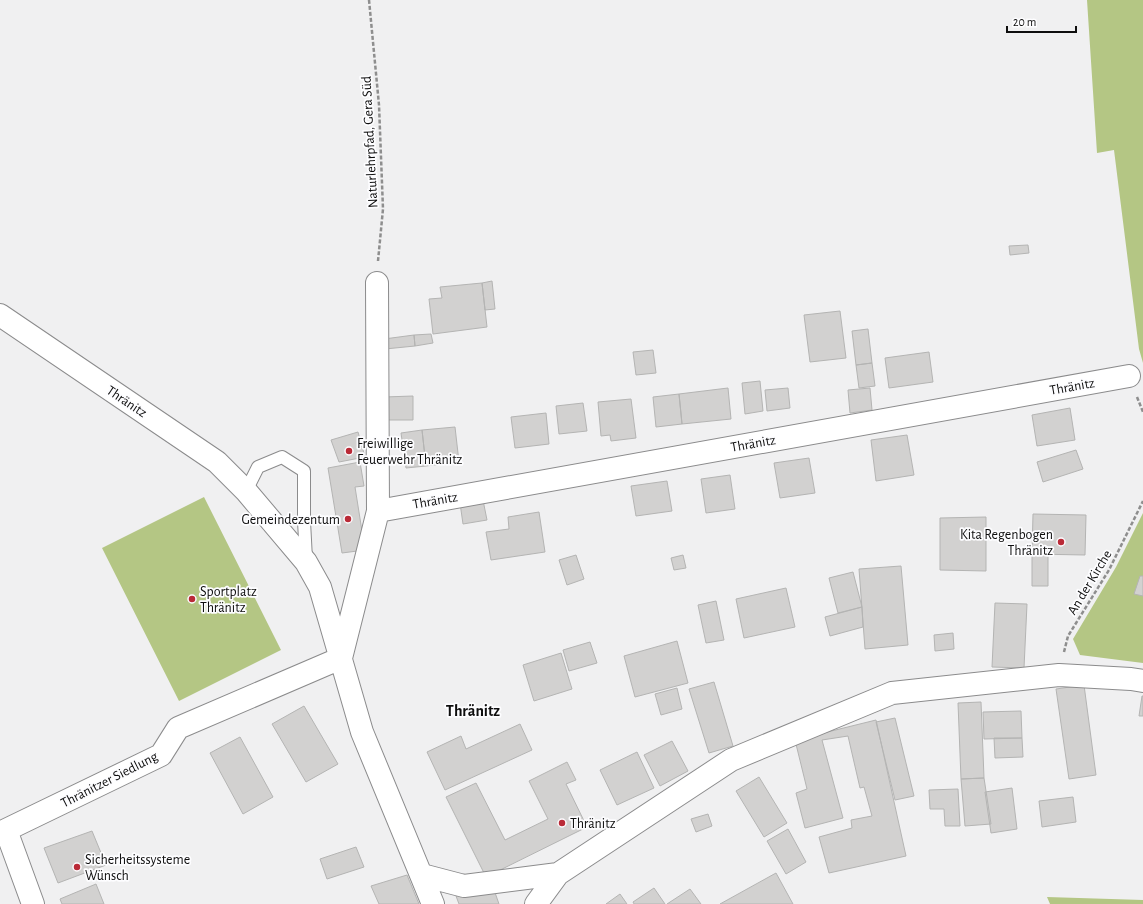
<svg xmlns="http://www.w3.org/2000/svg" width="1143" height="904" viewBox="0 0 1143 904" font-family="'Alegreya Sans',sans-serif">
<rect width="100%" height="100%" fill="#f0f0f1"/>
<!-- green -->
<path fill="#b4c684" d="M1087,0H1143V363L1139,349L1114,150L1097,153Z
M204,497L281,650L179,701L102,548Z
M1143,513V663L1080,655L1073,639L1116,567Z
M1047,897L1143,900V904H1050Z"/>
<!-- building -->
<path fill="#d2d1d0" stroke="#b4b4b3" d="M1028,245L1029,253L1010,255L1009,246Z
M492,281L495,309L485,310L482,283Z
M482,283L487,327L433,334L429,299L442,298L440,287Z
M840,311L846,358L810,362L804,315Z
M868,329L872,363L856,365L852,331Z
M431,334L433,343L415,346L414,335Z
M414,335L415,346L385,349L384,339Z
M653,350L656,373L636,375L633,352Z
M929,352L933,382L889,388L885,358Z
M872,363L875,386L859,388L856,365Z
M760,381L763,411L745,414L742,383Z
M728,388L731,419L682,424L679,394Z
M788,388L790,408L767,411L765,390Z
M870,388L872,410L850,413L848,390Z
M679,394L682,424L656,427L653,397Z
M413,396V420H385L384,397Z
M631,399L636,438L611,441L610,435L601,436L598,402Z
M583,403L587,431L559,434L556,406Z
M1070,408L1075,440L1037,446L1032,415Z
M546,413L549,444L515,448L511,417Z
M455,427L459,462L426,466L422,430Z
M422,430L426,466L406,468L401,433Z
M358,432L365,457L339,462L331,440Z
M907,435L914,475L876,481L871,440Z
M1076,450L1083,469L1043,482L1037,462Z
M809,458L815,493L780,498L774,463Z
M360,462L364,486L355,487L365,550L342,553L328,468Z
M730,475L735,509L706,513L701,479Z
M667,481L672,511L636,516L631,486Z
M483,500L487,520L463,524L460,503Z
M539,512L545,552L491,560L486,532L509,529L508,517Z
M1033,514L1086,515L1085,555L1032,554Z
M986,517V571L940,570V518Z
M1032,554L1048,555V586H1032Z
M576,555L584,579L567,585L559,560Z
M683,555L686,568L674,570L671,558Z
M901,566L908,645L865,649L859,569Z
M853,572L862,607L838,613L829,578Z
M1140,576H1143V596L1134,594Z
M786,588L795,627L744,638L736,599Z
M716,601L724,640L706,643L698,605Z
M995,603L1027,604L1024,668L992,667Z
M862,607L863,627L830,636L825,617Z
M953,633L954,649L935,651L934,635Z
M677,641L688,683L635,697L624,656Z
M590,642L597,663L569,671L563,650Z
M561,653L572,689L534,701L523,665Z
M714,682L733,746L709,753L689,689Z
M1084,685L1096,775L1069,779L1056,689Z
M677,688L682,709L661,715L655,694Z
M1142,696H1143V716H1139Z
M981,702L984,778L961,779L958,703Z
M304,706L338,764L306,782L272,724Z
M1021,711L1022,738L984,739L983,712Z
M895,718L914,796L895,800L876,722Z
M876,720L906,856L829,873L819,837L852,828L851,820L872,816L864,787L860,788L848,736L822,740L843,818L805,828L796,793L807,789L795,740Z
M520,724L532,750L445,790L427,752L461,736L466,749Z
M240,737L273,797L243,814L210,753Z
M994,738H1022L1023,757L995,758Z
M672,741L688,771L660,786L644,755Z
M637,752L654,788L617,805L600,770Z
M567,762L576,780L566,784L587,827L486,877L446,797L476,783L505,840L548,819L529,781Z
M759,777L787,823L764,837L736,791Z
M984,778L991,824L965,826L961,779Z
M1012,788L1017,829L991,833L985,792Z
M958,789L960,826H945L944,809H930L929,790Z
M1073,797L1076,822L1042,827L1039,801Z
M708,814L712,826L696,832L691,819Z
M788,829L806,862L786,874L767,841Z
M92,831L106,865L58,883L44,848Z
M356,847L364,867L327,879L320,859Z
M776,873L793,904H720Z
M407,875L419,904H379L371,886Z
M96,884L104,904H62L60,899Z
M492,884L499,904H459L456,896Z
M654,888L665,904H634L633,902Z
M690,889L701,904H667Z
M620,894L627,904H606Z"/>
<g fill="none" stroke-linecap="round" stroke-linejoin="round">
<!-- lane casing -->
<g stroke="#8b8b8c" stroke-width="14">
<path id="lane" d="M246,491L258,467L282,457L304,471V521L306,559"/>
</g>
<!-- street casing -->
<g stroke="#8b8b8c" stroke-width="24">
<path id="street" d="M0,315L217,462L246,491L306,562L320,587L362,732L433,904
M378,511L1129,376
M422,875L464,886L558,874
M33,904L6,830L161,755L178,728L341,658L378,511L377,283
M536,904L558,874L731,760L892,693L1059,675L1131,679L1143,681"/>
</g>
<!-- path -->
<path stroke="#8e8e8e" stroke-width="2.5" stroke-dasharray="4 2" stroke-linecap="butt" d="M369,0L379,105L383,209L378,261
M1137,397L1143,412
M1064,652L1068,636L1109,570L1143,501"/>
<!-- lane -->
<use href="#lane" stroke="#fff" stroke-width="12"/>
<!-- street -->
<use href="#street" stroke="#fff" stroke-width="22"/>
</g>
<!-- markers -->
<g fill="#ba2a37" stroke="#fdfdff" stroke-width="1.5">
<circle cx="349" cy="451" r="4"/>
<circle cx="348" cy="519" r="4"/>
<circle cx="1061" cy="542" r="4"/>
<circle cx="192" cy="599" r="4"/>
<circle cx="562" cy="823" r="4"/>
<circle cx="77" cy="867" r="4"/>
</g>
<g text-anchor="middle" stroke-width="3.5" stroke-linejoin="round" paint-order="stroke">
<!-- street labels -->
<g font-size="14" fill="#0e0e0e" stroke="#fdfdff">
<text transform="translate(369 142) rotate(-93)" y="5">Naturlehrpfad, Gera Süd</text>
<text transform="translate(1072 386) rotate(-10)" y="5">Thränitz</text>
<text transform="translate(127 401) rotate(34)" y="5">Thränitz</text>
<text transform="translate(753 443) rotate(-10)" y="5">Thränitz</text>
<text transform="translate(435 500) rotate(-10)" y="5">Thränitz</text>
<text transform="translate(1089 582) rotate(-59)" y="5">An der Kirche</text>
<text transform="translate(109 779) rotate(-27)" y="5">Thränitzer Siedlung</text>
</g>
<!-- poi labels -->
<g font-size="14" fill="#0e0e0e" stroke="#fdfdff" text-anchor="start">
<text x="357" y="448">Freiwillige<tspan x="357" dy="16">Feuerwehr Thränitz</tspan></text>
<text x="340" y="524" text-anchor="end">Gemeindezentum</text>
<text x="1053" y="539" text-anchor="end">Kita Regenbogen<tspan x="1053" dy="16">Thränitz</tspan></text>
<text x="200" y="596">Sportplatz<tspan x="200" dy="16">Thränitz</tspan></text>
<text x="570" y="828">Thränitz</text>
<text x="85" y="864">Sicherheitssysteme<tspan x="85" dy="16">Wünsch</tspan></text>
</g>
<!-- quarter labels -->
<g font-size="16" font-weight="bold" fill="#0e0e0e" stroke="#fdfdff">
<text x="473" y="716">Thränitz</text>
</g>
</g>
<!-- scale -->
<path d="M1007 26v6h69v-6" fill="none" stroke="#0e0e0e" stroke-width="2"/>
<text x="1013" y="26" font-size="12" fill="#0e0e0e" stroke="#fdfdff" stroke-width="3" paint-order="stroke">20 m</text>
</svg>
